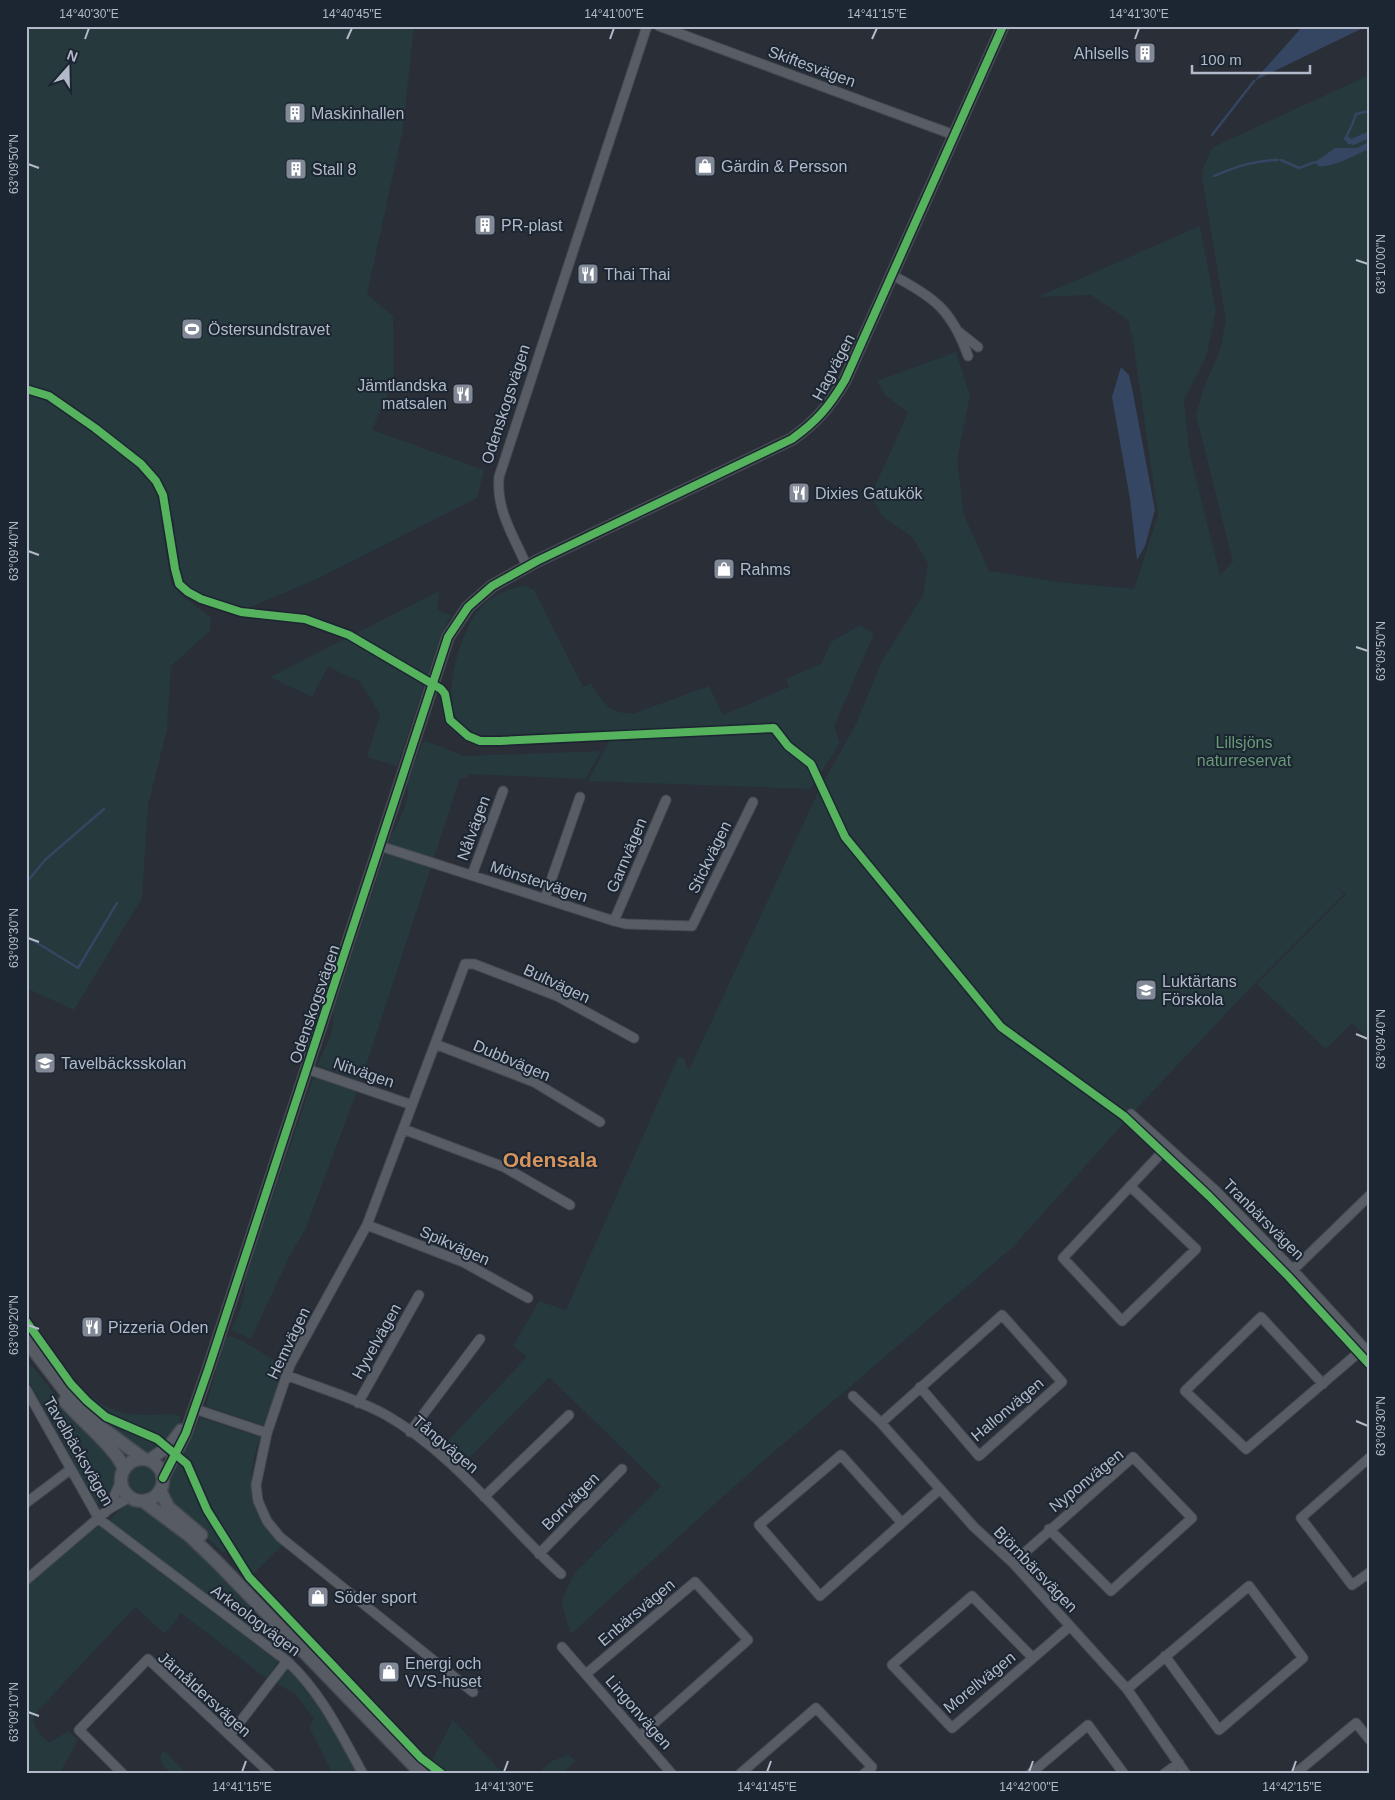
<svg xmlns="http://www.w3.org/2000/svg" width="1395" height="1800" viewBox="0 0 1395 1800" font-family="Arial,sans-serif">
<rect width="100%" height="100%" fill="#292e37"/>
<!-- green -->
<path fill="#26393d" d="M26,26H414L403,129L367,294L393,316L394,378L372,430L484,470L477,498L319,578L241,611L199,597L181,584C176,563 175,541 174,519L162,518C162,524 170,581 172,584C181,598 199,607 211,618L210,631L171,666L167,729L148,805L142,898L74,1010L26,988Z
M1369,75V1039L1352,1023L1326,1049L1257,984L1346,894L1334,885L1344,894L1254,984L1139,1106L1012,1248L746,1476L571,1634L561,1602L574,1574L661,1486L549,1377L460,1467L441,1448L527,1357L513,1346L539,1301L566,1310L678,1057L684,1058L689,1070L820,788L855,726L882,661L923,595L928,564L912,537L882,516L871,495L908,413L885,395L877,381L956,352L970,396L957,459L964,515L989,571L1059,582L1134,589L1158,515L1133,341L1128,320L1091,295L1038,297L1200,226L1216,311L1206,357L1184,400L1189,451L1220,575L1233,562L1196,415L1203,390L1220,350L1226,320L1202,177L1204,165L1213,147Z
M526,586L534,590L583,687L591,683C602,703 611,715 635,713L709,686L723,715L789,687L786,679L822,663L831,642L860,625L874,634L834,726L840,743L811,789L588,781L610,740L605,730L484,736C474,732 462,728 456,717C442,693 461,633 477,612C488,597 509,587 526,586Z
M439,591L437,610L451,615L441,635L397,766L367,757L380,714L359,681L328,667L312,697L270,677Z
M426,741L464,756L601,751L585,779L469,774L467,778H460L361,1081L317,1065C326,1047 335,1031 333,1011L391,836L403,812L408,796L407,783L421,746L426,747L420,745Z
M318,1078L357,1091L305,1230L290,1255L251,1339L231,1330C241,1312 245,1296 246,1275L313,1079Z
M230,1336C247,1341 266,1357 284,1366L265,1426L206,1406L225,1338Z
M26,1364L34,1368L73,1418L113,1457C119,1470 114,1494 103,1503L97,1504L26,1376Z
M76,1384C114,1417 125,1416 173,1414L179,1416L181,1422L169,1440L149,1454C117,1445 93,1413 70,1391Z
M201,1418L260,1437C251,1466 244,1498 264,1524C269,1532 277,1538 284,1544L251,1576L232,1547L223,1553L174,1506L167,1490L176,1461Z
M128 1479a14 14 0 1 1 28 0a14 14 0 1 1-28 0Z
M126,1504C146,1505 197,1547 213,1562C226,1574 237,1589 249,1602V1608L292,1654L296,1662L112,1525L111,1518Z
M97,1524L279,1660L267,1678L263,1676L181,1613L165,1634L135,1607L34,1715C31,1727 42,1735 49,1743L68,1731L78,1740L59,1774H26V1583Z
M288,1667L303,1675L363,1774H333L309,1727L314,1718L295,1694L274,1682Z
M453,1720L504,1774H445L432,1760Z
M163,1750L187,1774H172C163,1766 157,1762 163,1750Z
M568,1755L576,1761L561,1774H537L552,1761Z"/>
<!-- water -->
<path fill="#344661" d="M1303,26H1367L1254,81Z
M1369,131V138L1354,145L1348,144L1343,138L1347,135L1351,139Z
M1369,142V149C1355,155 1333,168 1318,166L1315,162L1335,148H1356Z
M1121,367L1129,375L1133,393L1155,510L1145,546L1137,560L1130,499L1112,397Z"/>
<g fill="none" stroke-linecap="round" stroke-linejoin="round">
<!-- stream -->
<path stroke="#344661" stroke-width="2.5" d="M1352,125L1356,114L1369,111
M1212,135L1254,81
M1347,135L1351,127
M1281,160L1299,168L1315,162
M1214,176C1235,167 1255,160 1278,160
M26,883L45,860L104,809
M26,936L78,968L117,903"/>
<!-- minor casing -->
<g stroke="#454950" stroke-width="11">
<path id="minor" d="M659,26L954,135
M892,275C934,297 952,310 968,356
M959,332L978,347
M527,567C514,536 496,511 499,477L647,26
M380,846L614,921L626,924L692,926L753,802
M472,875L503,791
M545,898L580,797
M614,921L666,800
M435,1044L534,1082L600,1122
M307,1069L412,1105
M1131,1114L1215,1190L1293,1270L1369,1353
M403,1129L504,1167L570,1205
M1130,1186L1196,1249L1122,1321L1063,1258L1167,1147
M367,1225L463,1262L528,1298
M1293,1270L1369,1196
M286,1375C319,1388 355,1398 386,1415C454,1454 503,1521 561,1574
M1323,1384L1261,1317L1185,1391L1246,1449L1364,1348
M26,1389L99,1519L287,1661C321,1692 341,1734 363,1774
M853,1396L881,1423L974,1527L1013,1563L1127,1689L1186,1774
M358,1403L419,1295
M195,1409L267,1433
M881,1423L1002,1315L1062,1382L979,1456L920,1387
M410,1432L480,1339
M1369,1458L1301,1518L1352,1585L1369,1573
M484,1497L569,1415
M26,1503L71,1469
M109,1509L121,1480
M902,1523L841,1455L759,1525L820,1596L939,1490
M539,1554L622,1469
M1013,1563L1133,1457L1192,1518L1111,1591L1049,1529
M26,1580L109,1509L130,1497
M562,1647L672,1774
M1033,1658L972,1596L892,1665L952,1728L1070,1626
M586,1674L695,1582L748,1640L640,1736
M1127,1689L1249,1586L1303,1658L1219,1730L1165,1656
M473,1692L280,1537L267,1521L258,1501L256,1485L267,1433L290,1365L367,1225L465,964H474L557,996L634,1038
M230,1735L287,1661
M123,1774L79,1730L148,1659L271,1774
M740,1774L816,1708L872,1767L864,1774
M1030,1774L1088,1725L1124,1774
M1164,1774L1179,1763
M1295,1774L1356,1723L1369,1739"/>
</g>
<!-- tertiary casing -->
<g stroke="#454950" stroke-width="14">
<path id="tertiary" d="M149,1460L168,1447L181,1430
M163,1478L186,1433L208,1370L448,637L468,607L492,586L537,561L792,439C817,421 829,407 845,380L1003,26"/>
</g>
<!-- secondary casing -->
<g stroke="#454950" stroke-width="15">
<path id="secondary" d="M26,1340L65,1391L98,1425L144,1459
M65,1401C80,1420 119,1450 124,1470
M121 1480a21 21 0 1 1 42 0a21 21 0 1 1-42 0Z
M160,1490L168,1507L201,1535
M143,1501L190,1536L218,1563L422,1774"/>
</g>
<!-- minor -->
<use href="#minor" stroke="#585d65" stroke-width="9"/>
<!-- tertiary -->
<use href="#tertiary" stroke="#585d65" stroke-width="11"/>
<!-- secondary -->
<use href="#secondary" stroke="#575b63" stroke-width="12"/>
<!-- cycleway casing -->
<g stroke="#1c2532" stroke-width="11">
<path id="cycleway" d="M26,389L49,396L95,428L141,464L156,481L163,495L175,569L179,584L188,592L201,599L241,612L305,619L349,635L441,689L445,694L450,720L468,736L480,741H500L774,728L788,746L811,764L845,837L1001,1027L1124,1116L1209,1196L1288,1276L1369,1364
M26,1321L71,1384L87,1401L106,1417L157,1439L187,1464L207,1510L249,1577L421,1758L442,1774
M163,1478L186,1433L208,1370L448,637L468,607L492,586L537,561L792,439C817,421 829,407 845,380L1003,26"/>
</g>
<!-- cycleway -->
<use href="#cycleway" stroke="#56b35d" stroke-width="8"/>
</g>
<!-- ticks -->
<path fill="none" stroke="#b2bac9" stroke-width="2" d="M85,39L89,28M347,39L352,28M610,39L614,28M872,39L877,28M1135,39L1139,28M28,164L39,168M1356,260L1368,264M28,551L39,555M1356,647L1368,651M28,938L39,942M1356,1034L1368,1039M28,1325L39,1329M1356,1421L1368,1426M28,1712L39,1716M242,1772L246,1761M504,1772L508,1761M767,1772L771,1761M1029,1772L1033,1761M1292,1772L1296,1761"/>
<!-- icons -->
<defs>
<g id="building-square" transform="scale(1.125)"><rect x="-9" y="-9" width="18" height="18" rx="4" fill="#828996" stroke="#1c2532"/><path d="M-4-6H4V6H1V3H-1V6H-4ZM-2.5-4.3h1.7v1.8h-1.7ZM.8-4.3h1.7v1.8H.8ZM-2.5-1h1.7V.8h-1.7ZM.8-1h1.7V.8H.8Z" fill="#fff"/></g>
<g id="shop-square" transform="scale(1.125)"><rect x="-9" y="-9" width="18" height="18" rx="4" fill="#828996" stroke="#1c2532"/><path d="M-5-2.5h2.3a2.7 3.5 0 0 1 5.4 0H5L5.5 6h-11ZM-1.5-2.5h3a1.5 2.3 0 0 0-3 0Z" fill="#fff"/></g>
<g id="restaurant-square" transform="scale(1.125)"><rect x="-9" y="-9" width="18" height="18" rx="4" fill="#828996" stroke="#1c2532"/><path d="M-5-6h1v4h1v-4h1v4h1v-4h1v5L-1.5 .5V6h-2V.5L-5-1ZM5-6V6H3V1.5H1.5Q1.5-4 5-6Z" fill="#fff"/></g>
<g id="stadium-square" transform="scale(1.125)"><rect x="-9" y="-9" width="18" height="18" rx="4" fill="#828996" stroke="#1c2532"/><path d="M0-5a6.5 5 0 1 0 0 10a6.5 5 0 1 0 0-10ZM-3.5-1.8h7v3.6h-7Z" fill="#fff"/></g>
<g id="school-square" transform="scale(1.125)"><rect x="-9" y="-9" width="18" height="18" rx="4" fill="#828996" stroke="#1c2532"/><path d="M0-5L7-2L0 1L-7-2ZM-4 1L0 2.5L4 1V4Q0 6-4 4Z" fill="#fff"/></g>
</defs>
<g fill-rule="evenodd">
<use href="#building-square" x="1145" y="53"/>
<use href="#building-square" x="295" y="113"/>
<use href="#shop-square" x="705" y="166"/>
<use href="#building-square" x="296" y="169"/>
<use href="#building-square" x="485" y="225"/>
<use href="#restaurant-square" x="588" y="274"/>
<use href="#stadium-square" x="192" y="329"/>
<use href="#restaurant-square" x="463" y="394"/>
<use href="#restaurant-square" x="799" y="493"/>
<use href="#shop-square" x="724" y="569"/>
<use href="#school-square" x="1146" y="990"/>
<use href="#school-square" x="45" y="1063"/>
<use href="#restaurant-square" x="92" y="1327"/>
<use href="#shop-square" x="318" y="1597"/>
<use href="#shop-square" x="389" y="1672"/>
</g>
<g text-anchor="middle" stroke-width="4" stroke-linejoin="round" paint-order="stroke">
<!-- poi labels -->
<g font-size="16" fill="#b2bac9" stroke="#1c2532" text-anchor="start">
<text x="1129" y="59" text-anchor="end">Ahlsells</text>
<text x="311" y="119">Maskinhallen</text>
<text x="721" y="172">Gärdin &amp; Persson</text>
<text x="312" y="175">Stall 8</text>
<text x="501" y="231">PR-plast</text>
<text x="604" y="280">Thai Thai</text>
<text x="208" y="335">Östersundstravet</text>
<text x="447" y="391" text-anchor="end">Jämtlandska<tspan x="447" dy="18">matsalen</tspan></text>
<text x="815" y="499">Dixies Gatukök</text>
<text x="740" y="575">Rahms</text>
<text x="1162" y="987">Luktärtans<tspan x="1162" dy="18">Förskola</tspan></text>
<text x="61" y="1069">Tavelbäcksskolan</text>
<text x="108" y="1333">Pizzeria Oden</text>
<text x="334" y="1603">Söder sport</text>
<text x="405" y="1669">Energi och<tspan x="405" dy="18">VVS-huset</tspan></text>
</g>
<!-- street labels -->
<g font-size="16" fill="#b2bac9" stroke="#1c2532">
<text transform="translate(812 66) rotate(20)" y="6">Skiftesvägen</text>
<text transform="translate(833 367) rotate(-62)" y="6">Hagvägen</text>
<text transform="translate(505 404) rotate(-72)" y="6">Odenskogsvägen</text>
<text transform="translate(473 828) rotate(-70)" y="6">Nålvägen</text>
<text transform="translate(626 855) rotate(-67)" y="6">Garnvägen</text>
<text transform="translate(709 857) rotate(-64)" y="6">Stickvägen</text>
<text transform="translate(539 881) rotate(18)" y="6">Mönstervägen</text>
<text transform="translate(557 983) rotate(25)" y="6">Bultvägen</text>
<text transform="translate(314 1004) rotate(-71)" y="6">Odenskogsvägen</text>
<text transform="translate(512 1060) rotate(23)" y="6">Dubbvägen</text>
<text transform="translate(364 1072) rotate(19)" y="6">Nitvägen</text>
<text transform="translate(1264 1219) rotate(45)" y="6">Tranbärsvägen</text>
<text transform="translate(455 1245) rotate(24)" y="6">Spikvägen</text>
<text transform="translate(376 1341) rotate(-61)" y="6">Hyvelvägen</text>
<text transform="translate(288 1343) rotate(-64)" y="6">Hemvägen</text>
<text transform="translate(1007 1409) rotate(-40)" y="6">Hallonvägen</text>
<text transform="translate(446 1444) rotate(40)" y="6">Tångvägen</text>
<text transform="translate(79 1451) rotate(60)" y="6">Tavelbäcksvägen</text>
<text transform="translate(1086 1480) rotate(-39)" y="6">Nyponvägen</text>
<text transform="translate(570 1501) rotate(-45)" y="6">Borrvägen</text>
<text transform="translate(1036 1569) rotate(46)" y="6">Björnbärsvägen</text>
<text transform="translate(636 1612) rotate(-40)" y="6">Enbärsvägen</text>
<text transform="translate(256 1620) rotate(37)" y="6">Arkeologvägen</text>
<text transform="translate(979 1682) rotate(-39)" y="6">Morellvägen</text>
<text transform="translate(205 1694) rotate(42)" y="6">Järnåldersvägen</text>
<text transform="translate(639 1712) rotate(49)" y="6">Lingonvägen</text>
</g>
<!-- park labels -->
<g font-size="16" fill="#689a75" stroke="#1c2532">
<text x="1244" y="748">Lillsjöns<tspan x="1244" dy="18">naturreservat</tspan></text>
</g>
<!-- district labels -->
<g font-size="21" font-weight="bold" fill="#d7955e" stroke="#1c2532">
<text x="550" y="1167">Odensala</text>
</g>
</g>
<!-- border -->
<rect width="1395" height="1800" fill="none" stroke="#1c2532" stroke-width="55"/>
<!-- north arrow -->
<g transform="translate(68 68) rotate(20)" stroke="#1c2532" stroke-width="4" paint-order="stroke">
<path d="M0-4L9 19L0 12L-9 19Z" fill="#b2bac9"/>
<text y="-8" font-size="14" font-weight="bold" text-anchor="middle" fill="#b2bac9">N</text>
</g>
<!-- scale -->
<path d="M1192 65v8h118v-8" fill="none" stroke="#b2bac9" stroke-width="2.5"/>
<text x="1200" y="65" font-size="15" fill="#b2bac9" stroke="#1c2532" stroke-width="4" paint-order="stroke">100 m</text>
<rect x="28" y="28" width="1340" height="1744" fill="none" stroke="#b2bac9" stroke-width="2"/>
<g font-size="12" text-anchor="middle" fill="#b2bac9">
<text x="89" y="18">14°40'30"E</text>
<text x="352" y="18">14°40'45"E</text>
<text x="614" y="18">14°41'00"E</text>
<text x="877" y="18">14°41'15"E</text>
<text x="1139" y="18">14°41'30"E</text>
<text transform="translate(14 164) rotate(-90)" y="4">63°09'50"N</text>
<text transform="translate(1381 264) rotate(-90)" y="4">63°10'00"N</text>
<text transform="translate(14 551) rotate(-90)" y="4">63°09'40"N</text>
<text transform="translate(1381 651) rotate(-90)" y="4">63°09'50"N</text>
<text transform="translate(14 938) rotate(-90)" y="4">63°09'30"N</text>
<text transform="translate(1381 1039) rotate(-90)" y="4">63°09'40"N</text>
<text transform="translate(14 1325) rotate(-90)" y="4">63°09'20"N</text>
<text transform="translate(1381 1426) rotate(-90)" y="4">63°09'30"N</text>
<text transform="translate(14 1712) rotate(-90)" y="4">63°09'10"N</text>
<text x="242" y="1791">14°41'15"E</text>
<text x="504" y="1791">14°41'30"E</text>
<text x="767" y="1791">14°41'45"E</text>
<text x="1029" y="1791">14°42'00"E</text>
<text x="1292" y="1791">14°42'15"E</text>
</g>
</svg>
